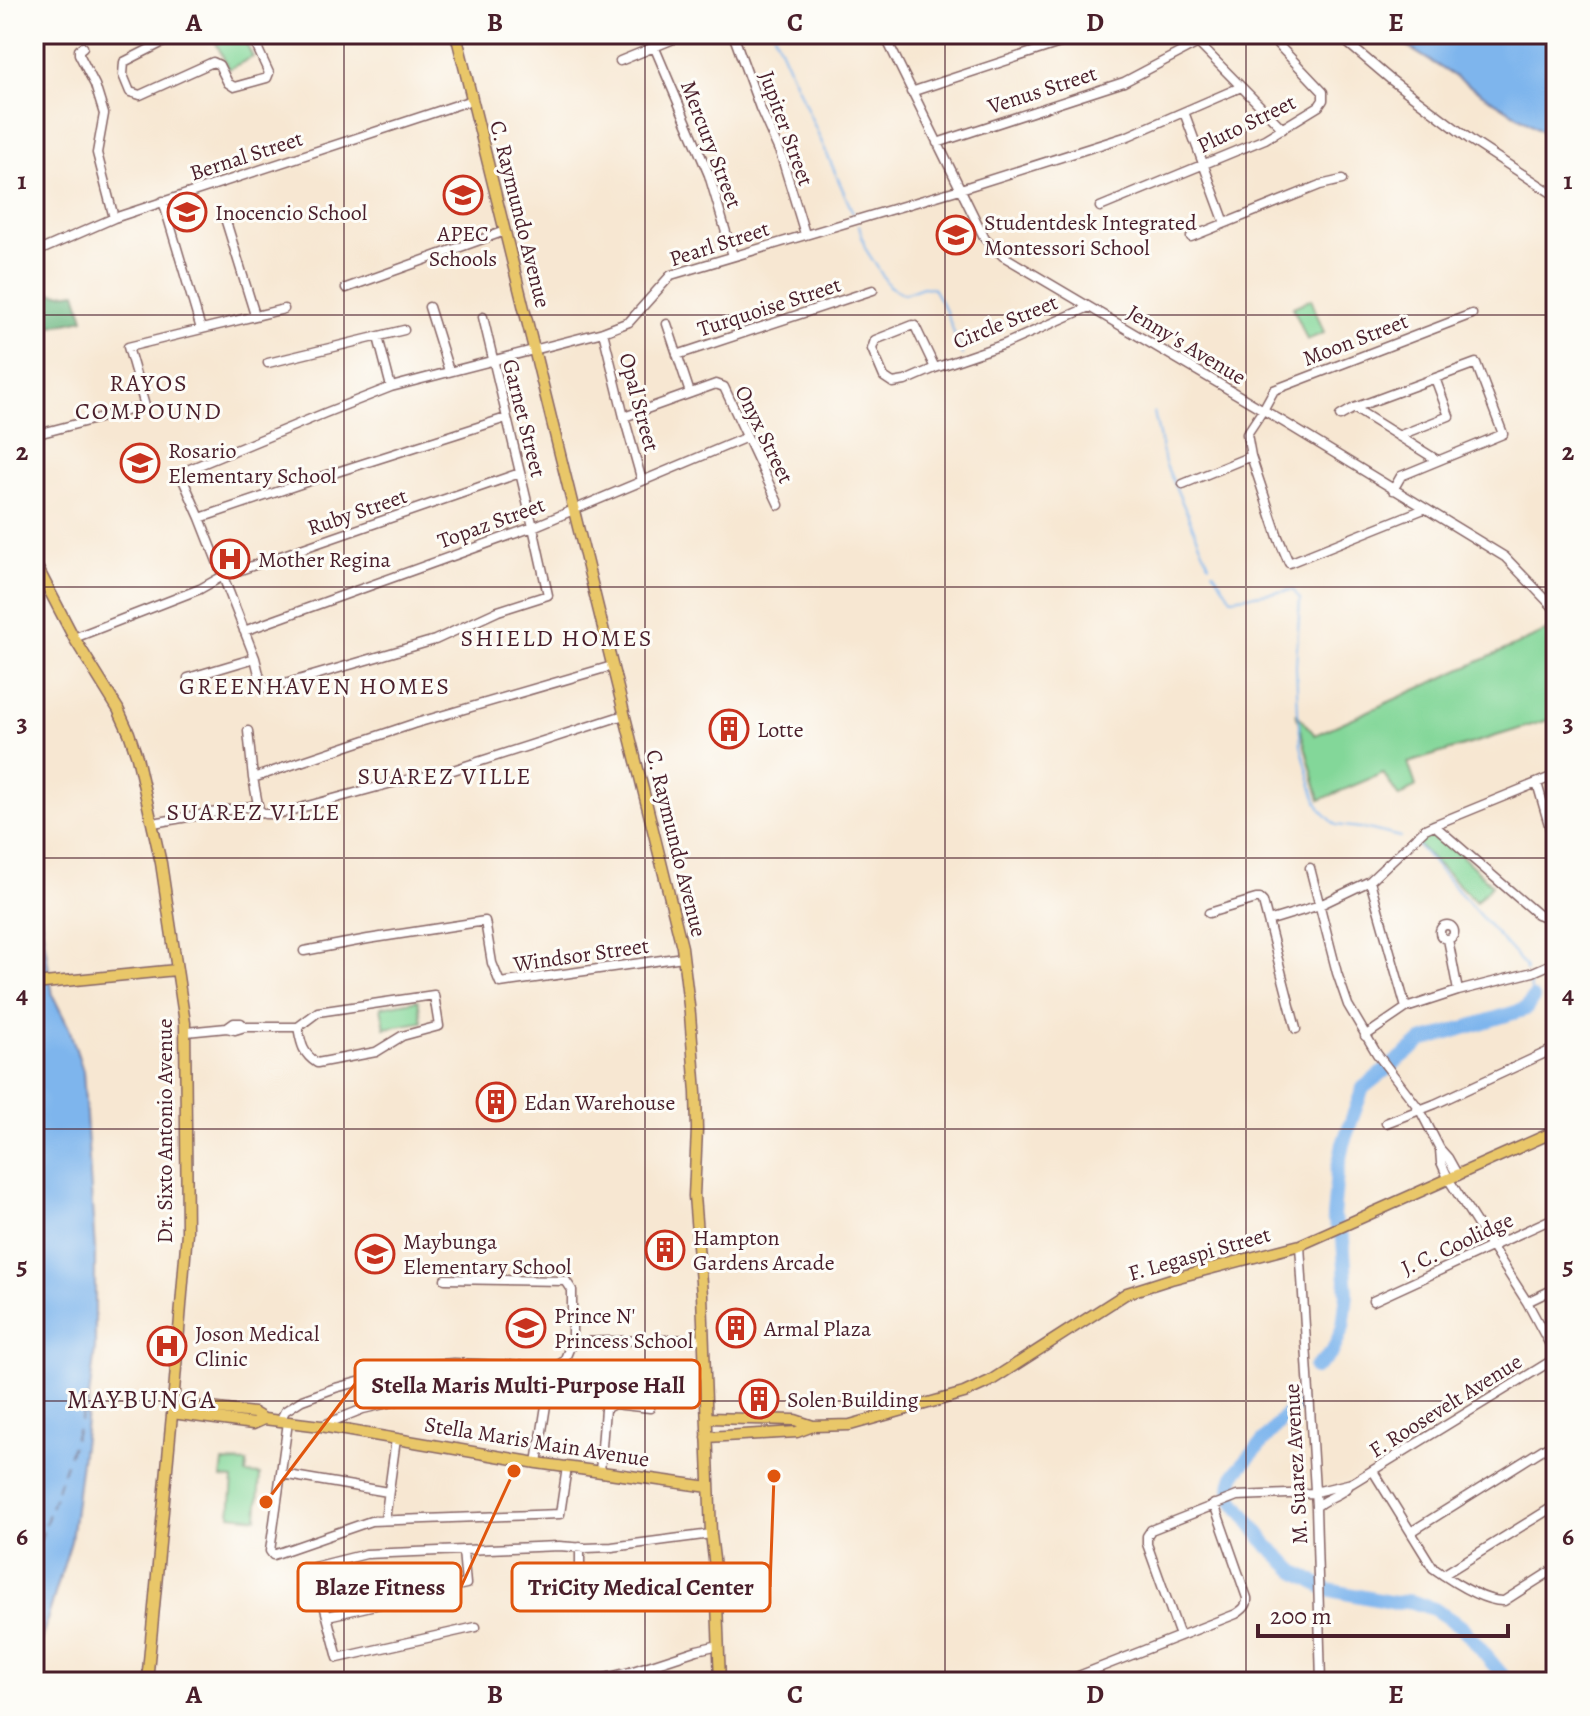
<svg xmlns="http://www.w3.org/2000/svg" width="1590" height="1716" viewBox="0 0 1590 1716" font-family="Alegreya,serif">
<rect width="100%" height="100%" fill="#fdfcf7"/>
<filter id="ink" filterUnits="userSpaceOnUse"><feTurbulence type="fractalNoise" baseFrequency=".0125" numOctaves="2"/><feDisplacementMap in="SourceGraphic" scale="16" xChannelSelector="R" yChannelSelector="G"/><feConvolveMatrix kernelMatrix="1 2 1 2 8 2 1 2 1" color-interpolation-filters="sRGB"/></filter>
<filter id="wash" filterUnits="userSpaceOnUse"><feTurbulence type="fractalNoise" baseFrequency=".006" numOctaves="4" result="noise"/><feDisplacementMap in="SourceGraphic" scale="32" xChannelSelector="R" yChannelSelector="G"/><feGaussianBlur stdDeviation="1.8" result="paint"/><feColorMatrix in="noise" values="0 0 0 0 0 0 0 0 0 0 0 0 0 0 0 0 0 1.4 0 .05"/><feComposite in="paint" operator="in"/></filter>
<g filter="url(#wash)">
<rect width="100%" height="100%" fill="#f7e7d2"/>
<!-- green -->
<path fill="#83d799" stroke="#667b62" stroke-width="2" d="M235,34H241L253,57L229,69L216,43Z
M1311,299L1324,333L1307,340L1293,307Z
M1556,627L1555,718L1408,763L1416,786L1399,797L1383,773L1320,800L1296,713L1315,735Z
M1433,828L1492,885L1476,902L1417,844Z
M418,1000L422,1022L385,1028L381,1007Z
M223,1462L247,1463L246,1474L260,1475L257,1518L230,1515L233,1479L221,1478Z"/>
<!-- forest -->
<path fill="#6ab881" stroke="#5a6c56" stroke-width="2" d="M36,283C50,296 58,295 76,292L84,319L39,329L34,308V284Z"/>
<!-- water -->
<path fill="#7eb5ed" stroke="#646a8c" stroke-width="2" d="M1391,34H1556V140L1400,42Z
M34,875L53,996L69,1028L83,1071L95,1250V1349L71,1541L34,1663Z"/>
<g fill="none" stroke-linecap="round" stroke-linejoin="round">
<!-- stream -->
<path stroke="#7eb5ed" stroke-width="2" d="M774,34L853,213
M859,225L865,248L889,286L904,294L923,287L933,288L946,311L962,355
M1154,412L1165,463L1209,564
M1213,571L1231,598L1293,590L1300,599L1296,666L1298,712L1301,746L1316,801L1324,813L1336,825L1368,829L1400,837
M1417,845L1525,966L1526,971
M1528,977L1533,998"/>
<!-- river -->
<path stroke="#7eb5ed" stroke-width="14" d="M1315,1368L1332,1353L1343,1327L1347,1294L1343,1239L1333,1217L1337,1172L1343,1144L1363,1088L1422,1041L1526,1009L1533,998
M1297,1403L1236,1472C1231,1483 1229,1490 1234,1501L1268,1546L1296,1572L1329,1590L1395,1603L1410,1601L1434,1609L1462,1627L1508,1682"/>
<!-- ferry -->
<path stroke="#5c546f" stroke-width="2" stroke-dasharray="10 8" stroke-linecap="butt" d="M34,1558L89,1395"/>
</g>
</g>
<g filter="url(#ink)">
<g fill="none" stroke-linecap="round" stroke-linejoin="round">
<!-- minor casing -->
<g stroke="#876565" stroke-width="11">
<path id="minor" d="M179,34L124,62L123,75L130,92L140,95L213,62L219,65L228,83L234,87L267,78L269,73L251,34
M733,34L760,108L781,155L805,234
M884,34L985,239L1003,256L1287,424L1505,557L1556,610
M1193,34L1198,43L1283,129
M1337,34L1390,79L1472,141L1556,196
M254,41L267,34
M654,46L709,175L733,256
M83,47L79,50V54L95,85L104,114L97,153L114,218
M620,61L686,34
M911,92L1087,34
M1184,112L1225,223
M937,143L1124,82L1198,43
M163,201L201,329
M1100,207L1265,139L1319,106L1323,100V92L1268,34
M224,215L255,315
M1191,237L1320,185L1342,180
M34,253L114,218L472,100
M346,288L505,231
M429,307L449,371
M667,324L690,393
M603,332L624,417L642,481
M378,337L391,387
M677,355L873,290
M268,363L404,330
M935,368L905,381L893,383L884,377L872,349L875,340L913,325L915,326L935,368L1005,344L1089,307
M1354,408L1437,460
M1340,416L1354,408L1476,363L1503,434L1401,476L1393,490
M624,417L716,384L724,387L779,505
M34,435L145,406L128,347L284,309
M1398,436L1449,416L1435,378
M1183,484L1251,456
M1424,509L1289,563L1278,537L1251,456L1247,434L1263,410L1274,390L1472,314
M200,518L315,479L506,418
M244,631L533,527L747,437
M74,638L200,589L223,576L520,473
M255,658L261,682L266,688H271L435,640L498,611L548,595L533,527L483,317
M188,678L255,658L200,518L180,473L325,413L391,387L603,332L629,322L671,275L967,187L1128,136L1241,87
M248,731L253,778L259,810
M253,778L413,724L612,666
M1537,783L1556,849
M153,823L252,806L265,814H278L392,783L447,772L624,715
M1434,825L1537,914L1548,918L1556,916
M1310,868L1337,973L1348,1005L1377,1054L1420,1110L1440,1149L1448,1158L1458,1176
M1370,881L1406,1008
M1209,913L1256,899H1260L1263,902L1296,1029
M1268,921L1320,905L1370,881L1425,829L1434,825L1556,775
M1440 932a7 7 0 1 1 14 0a7 7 0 1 1-14 0Z
M1448,939L1458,991
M304,951L368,939L485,921L492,963L500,983L683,957
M227,1028L234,1023H241L245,1027H298L318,1012L434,995L439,1026L402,1036L376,1052L317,1063C302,1053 301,1043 298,1027
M186,1032L227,1028L235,1030L245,1027
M1365,1036L1406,1008L1458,991L1533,972L1556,962
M1386,1123L1435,1104L1556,1048
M1440,1149L1441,1162L1449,1180L1527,1302L1556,1356
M1300,1245L1316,1507L1321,1682
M1373,1301L1556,1217
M1527,1302L1556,1288
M572,1342L704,1339
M280,1421L285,1411L302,1400L335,1388L423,1365L454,1363L552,1367L557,1366L564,1361L572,1342V1290L566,1281L445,1279
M288,1422L270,1551L273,1555L371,1521L560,1514L567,1467
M321,1426L363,1409L414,1397L441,1393L547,1396
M537,1463L552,1367
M1373,1471L1433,1568C1450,1580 1484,1602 1504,1601L1556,1568
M600,1472L605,1409L614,1404L650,1408
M282,1474L388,1492
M1315,1490L1319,1491L1352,1483L1556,1358
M1316,1507C1326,1497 1342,1496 1351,1483
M385,1520L396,1439
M1411,1532L1556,1441
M580,1547V1566L590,1604
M1443,1575L1556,1505
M328,1616L466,1584L463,1551
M476,1627L338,1658L314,1567L366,1554L559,1546L586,1548L612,1547L711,1534
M1180,1636L1147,1544V1536L1151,1530L1237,1496L1315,1493
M588,1682L630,1672L697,1650L719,1645
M1063,1682L1236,1614C1242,1610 1248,1606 1247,1598L1214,1504"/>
</g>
<!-- major casing -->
<g stroke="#876565" stroke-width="13">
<path id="major" d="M456,34L682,947L690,1014L696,1093L697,1129L694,1196L702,1295L711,1534L716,1576L720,1682
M34,561L74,638L118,709L129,733L137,757L161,863L185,1023L187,1232L173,1404L147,1682
M34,984L176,970
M173,1404L254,1413L264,1419L321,1426L537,1463L709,1487
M172,1413L253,1424L264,1419
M707,1418L795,1420L813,1426
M707,1437L797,1432L813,1426L850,1425L964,1393L990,1381L1127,1293L1171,1279L1300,1245L1556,1131"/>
</g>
<!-- minor -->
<use href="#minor" stroke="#fff" stroke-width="8"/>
<!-- major -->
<use href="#major" stroke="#e9c769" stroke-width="10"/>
</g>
</g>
<!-- grid -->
<path fill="none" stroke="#4a1f2b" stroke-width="2" stroke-opacity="0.55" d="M344,34V1682M645,34V1682M945,34V1682M1246,34V1682M34,315H1556M34,587H1556M34,858H1556M34,1129H1556M34,1401H1556"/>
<!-- icons -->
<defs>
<g id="school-ring" transform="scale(2)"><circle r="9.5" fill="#fdfcf7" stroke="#c8321e" stroke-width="1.5"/><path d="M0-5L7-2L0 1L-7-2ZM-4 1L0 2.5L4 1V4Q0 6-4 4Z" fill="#c8321e"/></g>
<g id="hospital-ring" transform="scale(2)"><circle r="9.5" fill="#fdfcf7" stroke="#c8321e" stroke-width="1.5"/><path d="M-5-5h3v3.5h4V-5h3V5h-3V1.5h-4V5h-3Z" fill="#c8321e"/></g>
<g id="building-ring" transform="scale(2)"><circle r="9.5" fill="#fdfcf7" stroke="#c8321e" stroke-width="1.5"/><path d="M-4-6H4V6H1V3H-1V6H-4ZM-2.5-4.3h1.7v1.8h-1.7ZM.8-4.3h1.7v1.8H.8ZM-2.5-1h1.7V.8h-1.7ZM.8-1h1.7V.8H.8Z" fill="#c8321e"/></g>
</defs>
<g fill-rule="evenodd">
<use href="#school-ring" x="463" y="195"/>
<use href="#school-ring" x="187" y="212"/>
<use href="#school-ring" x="956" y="235"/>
<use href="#school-ring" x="140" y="463"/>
<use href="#hospital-ring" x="230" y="559"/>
<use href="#building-ring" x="729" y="729"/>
<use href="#building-ring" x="496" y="1102"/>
<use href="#building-ring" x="665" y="1250"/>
<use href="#school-ring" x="375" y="1254"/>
<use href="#school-ring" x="526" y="1328"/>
<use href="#building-ring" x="736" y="1328"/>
<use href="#hospital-ring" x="167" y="1346"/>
<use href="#building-ring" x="759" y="1399"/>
</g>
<g text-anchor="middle" stroke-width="6" stroke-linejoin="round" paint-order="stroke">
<!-- street labels -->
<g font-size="22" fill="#4a1f2b" stroke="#fdfcf7">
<text transform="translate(1042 89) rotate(-18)" y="8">Venus Street</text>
<text transform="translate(1246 123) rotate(-26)" y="8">Pluto Street</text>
<text transform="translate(787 128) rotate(70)" y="8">Jupiter Street</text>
<text transform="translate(712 144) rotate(69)" y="8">Mercury Street</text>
<text transform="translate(246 155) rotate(-18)" y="8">Bernal Street</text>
<text transform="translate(521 214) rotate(76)" y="8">C. Raymundo Avenue</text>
<text transform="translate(719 243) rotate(-18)" y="8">Pearl Street</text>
<text transform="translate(769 306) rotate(-18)" y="8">Turquoise Street</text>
<text transform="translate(1005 321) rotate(-22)" y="8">Circle Street</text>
<text transform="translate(1355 339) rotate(-21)" y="8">Moon Street</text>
<text transform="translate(1187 344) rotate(31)" y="8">Jenny's Avenue</text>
<text transform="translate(640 402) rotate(75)" y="8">Opal Street</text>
<text transform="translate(525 418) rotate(76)" y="8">Garnet Street</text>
<text transform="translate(765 434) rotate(64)" y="8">Onyx Street</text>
<text transform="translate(357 511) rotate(-19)" y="8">Ruby Street</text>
<text transform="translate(491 522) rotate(-20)" y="8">Topaz Street</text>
<text transform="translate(677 843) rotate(76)" y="8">C. Raymundo Avenue</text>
<text transform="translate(581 954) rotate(-8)" y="8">Windsor Street</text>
<text transform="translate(164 1131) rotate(-90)" y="8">Dr. Sixto Antonio Avenue</text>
<text transform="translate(1457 1243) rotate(-25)" y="8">J. C. Coolidge</text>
<text transform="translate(1199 1253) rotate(-16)" y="8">F. Legaspi Street</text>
<text transform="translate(1445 1405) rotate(-32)" y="8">F. Roosevelt Avenue</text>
<text transform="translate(537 1441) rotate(9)" y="8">Stella Maris Main Avenue</text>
<text transform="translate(1295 1464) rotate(-93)" y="8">M. Suarez Avenue</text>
</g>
<!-- poi labels -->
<g font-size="22" fill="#4a1f2b" stroke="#fdfcf7" text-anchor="start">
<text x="215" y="220">Inocencio School</text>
<text x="984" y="230">Studentdesk Integrated<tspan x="984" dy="25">Montessori School</tspan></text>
<text x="463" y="241" text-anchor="middle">APEC<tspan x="463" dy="25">Schools</tspan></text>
<text x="168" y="458">Rosario<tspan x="168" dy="25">Elementary School</tspan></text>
<text x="258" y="567">Mother Regina</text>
<text x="757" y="737">Lotte</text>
<text x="524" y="1110">Edan Warehouse</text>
<text x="693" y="1245">Hampton<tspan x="693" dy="25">Gardens Arcade</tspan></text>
<text x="403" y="1249">Maybunga<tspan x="403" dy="25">Elementary School</tspan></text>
<text x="554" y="1323">Prince N'<tspan x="554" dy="25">Princess School</tspan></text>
<text x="764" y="1336">Armal Plaza</text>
<text x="195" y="1341">Joson Medical<tspan x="195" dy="25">Clinic</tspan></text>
<text x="787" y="1407">Solen Building</text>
</g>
<!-- neighbourhood labels -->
<g font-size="24" letter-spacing="2" fill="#4a1f2b" stroke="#fdfcf7">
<text x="149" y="391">RAYOS<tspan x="149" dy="28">COMPOUND</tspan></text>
<text x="557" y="646">SHIELD HOMES</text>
<text x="315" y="694">GREENHAVEN HOMES</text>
<text x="445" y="784">SUAREZ VILLE</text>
<text x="254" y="820">SUAREZ VILLE</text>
</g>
<!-- quarter labels -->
<g font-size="26" letter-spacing="2" fill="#4a1f2b" stroke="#fdfcf7">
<text x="142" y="1408">MAYBUNGA</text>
</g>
</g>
<!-- callouts -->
<path fill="none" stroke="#e0560e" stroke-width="3" d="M266 1502L355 1384M514 1471L461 1587M774 1476L770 1587"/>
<g fill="#e0560e" stroke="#fdfcf7" stroke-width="3">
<circle cx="266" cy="1502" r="8"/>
<circle cx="514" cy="1471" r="8"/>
<circle cx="774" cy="1476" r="8"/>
</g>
<g fill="#fdfcf7" stroke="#e0560e" stroke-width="3">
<rect x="355" y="1360" width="345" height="48" rx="8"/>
<rect x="298" y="1563" width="163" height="48" rx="8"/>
<rect x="512" y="1563" width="258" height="48" rx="8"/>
</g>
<g font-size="24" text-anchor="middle" font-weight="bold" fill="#4a1f2b">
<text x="528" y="1393">Stella Maris Multi-Purpose Hall</text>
<text x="380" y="1595">Blaze Fitness</text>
<text x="641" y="1595">TriCity Medical Center</text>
</g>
<!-- margin -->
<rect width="1590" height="1716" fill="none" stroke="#fdfcf7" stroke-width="88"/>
<!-- scale -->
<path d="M1258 1624v12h250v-12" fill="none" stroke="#4a1f2b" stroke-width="4"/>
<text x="1270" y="1624" font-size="24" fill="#4a1f2b" stroke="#fdfcf7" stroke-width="6" paint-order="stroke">200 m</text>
<rect x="44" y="44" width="1502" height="1628" fill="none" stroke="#4a1f2b" stroke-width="3"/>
<g font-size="26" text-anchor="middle" font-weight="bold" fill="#4a1f2b">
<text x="194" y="31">A</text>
<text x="495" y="31">B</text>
<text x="795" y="31">C</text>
<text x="1095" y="31">D</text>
<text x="1396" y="31">E</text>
<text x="22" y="189">1</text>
<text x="1568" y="189">1</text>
<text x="22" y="460">2</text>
<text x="1568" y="460">2</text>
<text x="22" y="731">3</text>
<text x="1568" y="731">3</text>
<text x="22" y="1003">4</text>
<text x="1568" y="1003">4</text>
<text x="22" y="1274">5</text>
<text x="1568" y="1274">5</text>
<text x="22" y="1545">6</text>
<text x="1568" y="1545">6</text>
<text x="194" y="1703">A</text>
<text x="495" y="1703">B</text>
<text x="795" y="1703">C</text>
<text x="1095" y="1703">D</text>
<text x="1396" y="1703">E</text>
</g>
</svg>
